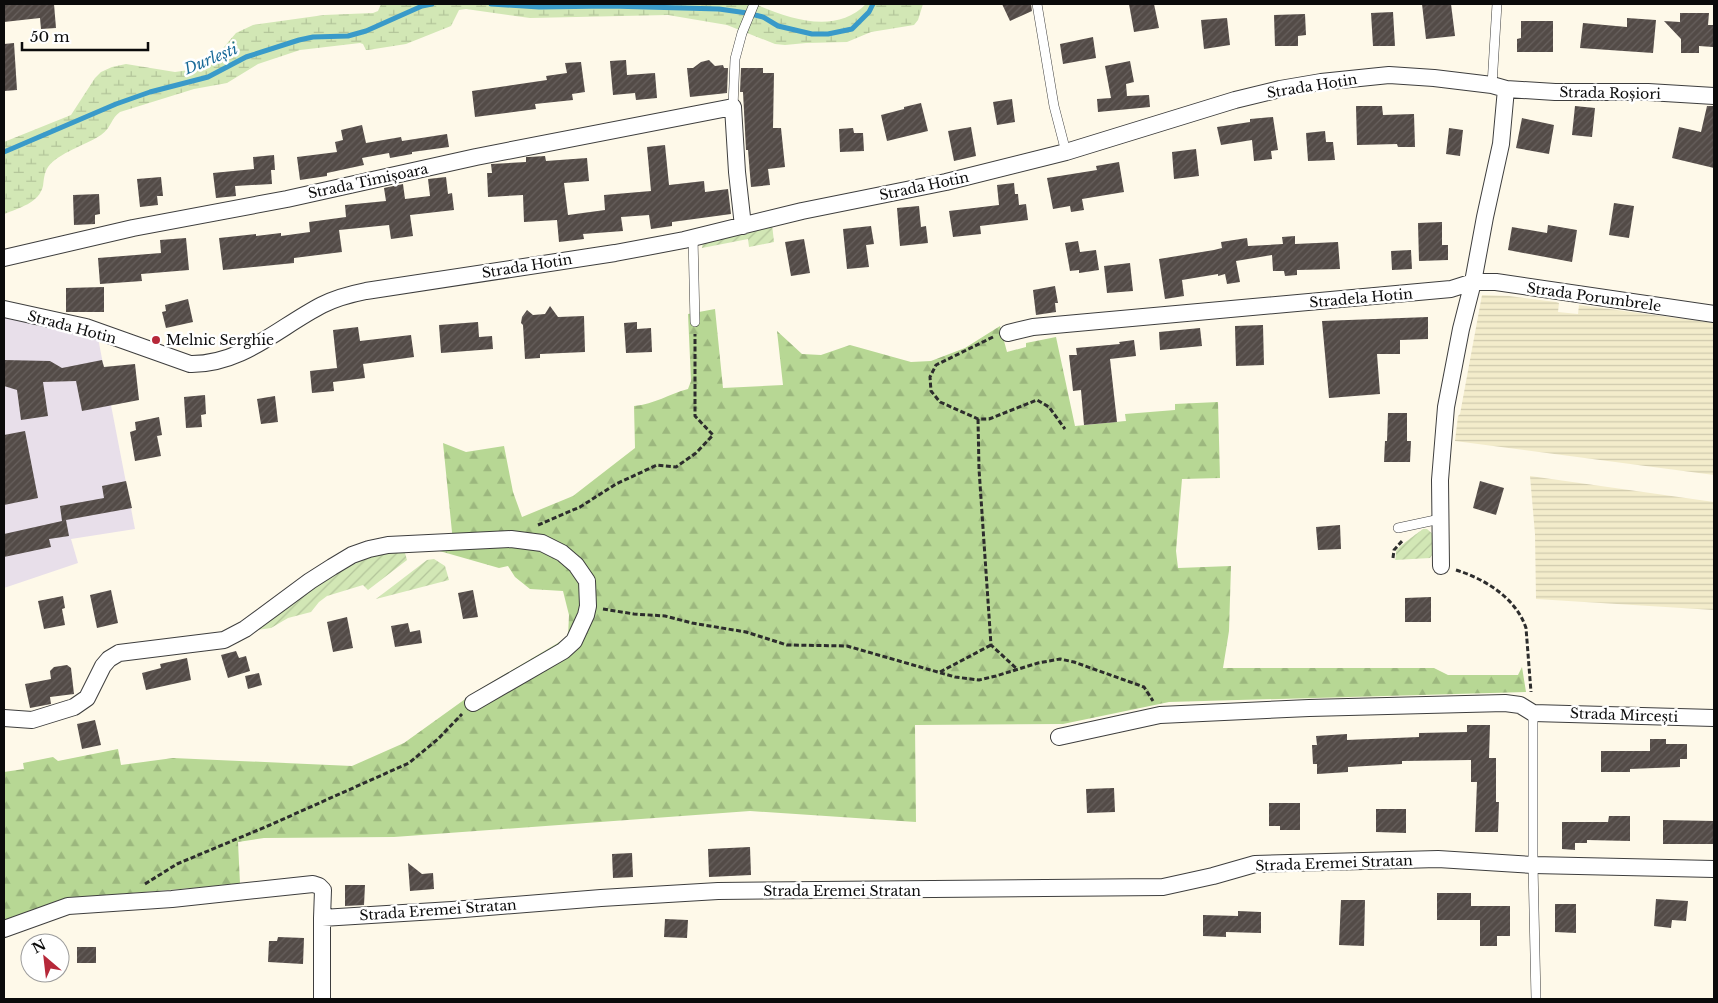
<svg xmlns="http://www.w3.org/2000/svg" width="1718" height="1003" viewBox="0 0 1718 1003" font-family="'Libre Baskerville',serif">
<defs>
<pattern id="farmland-rules" width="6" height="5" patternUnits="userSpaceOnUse" patternTransform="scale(1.25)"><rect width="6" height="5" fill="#f3eccb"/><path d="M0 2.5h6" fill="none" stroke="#cfc9ad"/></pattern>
<pattern id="forest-firs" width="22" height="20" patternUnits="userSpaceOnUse" patternTransform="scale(1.25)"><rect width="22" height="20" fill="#b7d794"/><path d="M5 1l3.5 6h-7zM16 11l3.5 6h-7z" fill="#9cb77e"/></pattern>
<pattern id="wetland-marsh" width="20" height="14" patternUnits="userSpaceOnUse" patternTransform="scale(1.25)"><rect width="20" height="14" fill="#d2e7b5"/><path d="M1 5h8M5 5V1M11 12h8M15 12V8" fill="none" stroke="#b3c59a"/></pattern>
<pattern id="garden-furrows" width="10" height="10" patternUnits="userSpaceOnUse" patternTransform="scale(1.25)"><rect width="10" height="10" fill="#d2e7b5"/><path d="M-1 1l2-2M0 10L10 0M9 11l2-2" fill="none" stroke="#b3c59a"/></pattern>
<pattern id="building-hatch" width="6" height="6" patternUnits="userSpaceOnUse" patternTransform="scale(1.25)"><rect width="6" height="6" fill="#534b47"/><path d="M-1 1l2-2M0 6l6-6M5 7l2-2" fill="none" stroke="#67605d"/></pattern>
</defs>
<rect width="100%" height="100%" fill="#fef9e9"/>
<!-- industrial -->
<path fill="#e8dfea" d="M4,316L98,338L135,529L71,539L78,563L4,588Z"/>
<!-- farmland -->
<path fill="url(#farmland-rules)" d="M1482,295L1509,296L1556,302L1559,303L1558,312L1578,314L1579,305L1714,323V475L1455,441L1458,416L1460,414Z
M1530,476L1714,502V610L1536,599L1535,534Z"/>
<!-- forest -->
<path fill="url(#forest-firs)" d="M715,309L723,388L783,385L777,331L802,354L821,355L850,345L911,362L931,361L965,348L1000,326L1007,352L1026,347V343L1056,337L1075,426L1126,421L1125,414L1175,410V404L1218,402L1220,478L1182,479L1176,551L1178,568L1231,566L1229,631L1223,668H1434L1448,675H1518L1522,667L1526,692L1169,702L1063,724L915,725L916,822L750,811L394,837L264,838L238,842L240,884L73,898L4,923V772L24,769L23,763L53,757L58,761L118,749L121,765L173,758L352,766L404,743L475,692L568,637L569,615L563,591L530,589L515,577L508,566L499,568L436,550L452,546V532L443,443L466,452L504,446L513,492L522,517L573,496L635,448L634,406C655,404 669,394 688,389L691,381L688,314Z"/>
<!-- wetland -->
<path fill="url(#wetland-marsh)" d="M381,4H755C789,19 836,35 866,4H923L918,20L914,25L871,32L847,42L806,43L785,45L775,44L727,25L668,15L530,18L466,9L459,10L451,26L406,44L368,50H366L363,44L360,43L300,50L258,64L227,83L194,89L120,112C111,118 112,127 101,135C86,145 58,153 48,167C44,173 44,179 43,186C39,203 19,208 4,214V142L71,115L95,78L101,72L112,67L126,64L175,72L189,70L212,61L236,33L253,25L324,15L373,13L378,11Z"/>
<!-- garden -->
<path fill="url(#garden-furrows)" d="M772,224L774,242L749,247L748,239L702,248L703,241Z
M1423,529H1427L1435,536L1434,552L1430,558L1395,560C1396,559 1396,552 1396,551C1399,546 1418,533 1423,529Z
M393,549L405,553L407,560L368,590L363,585L327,596L319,602L311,612L288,618L271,628L257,630L238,643L235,641L345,563Z
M434,559L445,566L449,580L376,599L427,560Z"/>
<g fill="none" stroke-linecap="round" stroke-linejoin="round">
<!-- stream -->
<path stroke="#399ac9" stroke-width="5" d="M491,4L539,7L610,6L719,9L747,13L763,17L778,26L812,34H828L852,29L869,12L873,4
M4,152L116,104L150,92L208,77L246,57L299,40L313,37L348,36L366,31L422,6L432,4"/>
</g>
<!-- building -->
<path fill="url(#building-hatch)" d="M4,4H54L56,28L41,29L40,18L4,22Z
M1002,4H1031L1032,11L1010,21Z
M1129,4H1154L1159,28L1134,32Z
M1422,4H1451L1455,36L1426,39Z
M1393,12L1395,46H1373L1371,13Z
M1680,13H1709L1708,25H1713V47L1699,46V53H1681V39L1664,21L1680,22Z
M1305,14L1306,35L1298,36V46H1275L1274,15Z
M1227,18L1230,45L1204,49L1201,20Z
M1627,18L1656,20L1653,53L1580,48L1583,23L1627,27Z
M1521,21H1553V52H1517V39L1521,38Z
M1093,37L1096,58L1063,64L1060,44Z
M14,43L17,90L4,91V44Z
M626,60L627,75L655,73L657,98L636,100L635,93L613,95L610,61Z
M709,60L715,66L723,65L724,68H728L727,93L690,97L687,68H693L701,62Z
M1130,61L1134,82L1126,84L1127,96L1149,95L1150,107L1098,112L1097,99L1111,98L1105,66Z
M581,62L585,92L572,94L573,100L535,104L536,109L475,117L472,91L547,80L546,76L567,73L565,63Z
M741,68H763V73H774L773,128H781L785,167L768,169L770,185L751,187L748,150H746L743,92H740Z
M1012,99L1015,122L997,125L993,102Z
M921,103L928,131L887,141L881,115L904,109V107Z
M1356,106H1382L1383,115L1414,114L1415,147H1398L1397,144L1357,145Z
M1575,106L1595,108L1592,137L1572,135Z
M1707,106H1714V168L1672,158L1679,127L1701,132Z
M1273,117L1278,150L1271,151L1272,159L1254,161L1252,140L1221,145L1217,127L1250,122V119Z
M1522,118L1554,125L1549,154L1516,148Z
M362,125L366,143L401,137L402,141L447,134L449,147L412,152V154L390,158L389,153L362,158L364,165L327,173V176L300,180L297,157L337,152L335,142L343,140L341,130Z
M971,127L976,156L954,161L948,131Z
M853,128L854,133H863L864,151L840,152L839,129Z
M1449,128L1463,130L1460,156L1446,154Z
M1325,131L1326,142H1333L1335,160L1308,161L1306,133Z
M665,145L669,185L704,181L705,192L728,189L731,214L672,222V226L651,229L649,215L621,217L623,231L583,234L584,239L559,242L557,220L524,222L523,195L488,197L487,173H492L491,164L526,162V157H529L545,156L546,161L587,158L589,181L564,183L568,215L605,210L604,195L651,191L647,147Z
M1196,149L1199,176L1174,179L1172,152Z
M274,155L275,170H271L272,184L235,186L236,196L216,198L213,173L254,169L253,157Z
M1119,162L1124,192L1082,199L1084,210L1071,212L1070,206L1053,209L1047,178L1097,170L1096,166Z
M161,177L163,196H157L158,205L140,207L137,179Z
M446,177L448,194L452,193L454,210L410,215L413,236L391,239L389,225L339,230L342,252L294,258V263L223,270L219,238L256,234V236L281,233V236L310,232L309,222L346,217L345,205L386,201L384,188L403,184L405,199L430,196L428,179Z
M1014,183L1015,194H1018L1019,205L1026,204L1028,220L980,226L981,234L953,237L949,211L999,205L997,185Z
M99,194L100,214L95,215V224L74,225L73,195Z
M1614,203L1634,206L1629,238L1609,235Z
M919,206L921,227L926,226L928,243L900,246L897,208Z
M1442,222V245H1448V260L1419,261L1418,223Z
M1548,225L1577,230L1572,262L1508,250L1512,227L1547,233Z
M871,226L874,244L866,245L869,267L847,269L843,229Z
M1295,236V244L1338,242L1340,269L1297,270V275L1285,276L1284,271H1273L1272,255L1236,261L1240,282L1227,284L1225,274L1218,276V274L1182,280L1184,296L1165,299L1159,259L1214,250L1222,248L1221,242L1247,238L1248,246L1283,244L1282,237Z
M186,238L189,270L141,274L142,281L100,284L98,258L161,253L160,240Z
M804,239L810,273L791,276L785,242Z
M1078,241L1080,252L1096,250L1099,270L1079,273V270L1070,271L1065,243Z
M1411,250L1412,269L1392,270L1391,251Z
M1130,263L1133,291L1107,293L1104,266Z
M1055,286L1058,303H1055L1056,312L1036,315L1033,290Z
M104,287V312H66V288Z
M188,299L193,322L166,328L162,312L166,311L165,305Z
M550,306L558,317L584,316L585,352L540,354V358L525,359L523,325L521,323L522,317L527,310L533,315L545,314Z
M1428,317V339L1400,340V354H1377L1380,394L1329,398L1322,321Z
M478,322L479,337L492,336L493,349L441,353L439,325Z
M637,322V329L651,328L652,352L626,353L624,323Z
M1263,325L1264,365L1236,366L1235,326Z
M358,327L360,341L411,335L414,357L363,364L365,378L333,382L334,391L312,393L310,371L337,368L333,330Z
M1200,328L1202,346L1160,350L1159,332Z
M1134,340L1136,356L1110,359L1117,422L1084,425L1081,390L1073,391L1069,355H1077L1076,348L1120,344L1119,342Z
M4,360L50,361L62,368L102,360L104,367L135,364L139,400L82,411L76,381L43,382L48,416L21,420L17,390L4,386Z
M205,395L206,414L201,415L202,427L186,428L184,397Z
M275,396L278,422L261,424L257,399Z
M1388,413H1407V441H1411L1410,462H1384L1385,441H1387Z
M159,417L162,435L157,436L161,456L135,461L130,432L136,430L135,422Z
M25,431L38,498L4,505V435Z
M126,481L132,508L66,520L69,536L49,539L51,547L4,557V534L62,521L60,506L104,498L102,486Z
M1480,481L1504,488L1496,515L1473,508Z
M1340,525L1341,549L1318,550L1316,527Z
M111,590L118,623L97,628L90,595Z
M473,590L478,617L463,619L458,593Z
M63,596L65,608L62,609L65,625L44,629L38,601Z
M1431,597V622H1405V598Z
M347,617L353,648L333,652L327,622Z
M408,623L410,632L420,630L422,643L395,647L391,626Z
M236,651L239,658L246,656L250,671L228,678L221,655Z
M187,658L191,680L146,690L142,673L161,668L160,664Z
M67,665L71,668L74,694L50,697L51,704L30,708L25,684L51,679L50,671L54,667Z
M259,673L262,685L248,689L245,676Z
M95,720L101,745L82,749L77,724Z
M1467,725H1490L1489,758H1496V802H1499L1498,832H1475L1477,782H1471V760L1402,761V764L1348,767V772L1317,774V764H1313L1312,745H1317L1316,736L1347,734V740L1419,737V733L1467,732Z
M1650,739H1666V744H1687V759H1680V767L1630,769V772H1601V751H1650Z
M1114,788L1115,812L1087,813L1086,789Z
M1269,803H1300V830H1280V826H1269Z
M1376,809H1406V833L1376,832Z
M1609,816H1630V841L1587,840V843H1575V850L1562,849V822H1608Z
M1663,820L1714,821V844H1663Z
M750,847L751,875L709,877L708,849Z
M632,853L633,877L613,878L612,854Z
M408,863L422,874L433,873L434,889L410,891Z
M345,885H365L364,905L345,906Z
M1437,893H1471V906H1510V936H1497V946H1480V920H1437Z
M1656,899L1688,901L1686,921L1672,920L1671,928L1654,926Z
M1341,900H1365L1364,946L1339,945Z
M1555,904H1576V933L1555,932Z
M1238,911L1261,912V933L1226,932V937L1203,936V915L1238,916Z
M665,919L688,920L687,938L664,937Z
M278,937L304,938L303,964L268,962L269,941H277Z
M77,947H96V963H77Z"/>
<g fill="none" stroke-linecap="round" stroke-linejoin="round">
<!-- lane casing -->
<g stroke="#3e3e3e" stroke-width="10">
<path id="lane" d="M1037,4L1054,106L1066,152
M1492,85L1497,4
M733,107L735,59L742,33L754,4
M693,237L695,322
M1398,528L1440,519
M1533,713V865L1536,999"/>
</g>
<!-- street casing -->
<g stroke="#3e3e3e" stroke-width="18">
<path id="street" d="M4,258L133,228L287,199L476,157L733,107L737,172L743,226
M4,309L86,327L190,364C242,365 279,327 322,305C336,298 351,294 366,291L615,253L684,240L802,211L946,182L1066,152L1235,100L1280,89L1321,82L1389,75L1434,78L1492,85L1506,89L1555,92H1648L1714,96
M1008,333L1033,327L1451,289L1473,282H1496L1714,314
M1441,566L1440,480L1446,407L1461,329L1473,282L1485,217L1501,144L1506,89
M4,718L32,720L74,707L87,698L103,666L109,659L119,653L224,640L245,629L310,581L332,567L352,555L369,549L388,545L511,539L542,543L562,553L576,565L587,581L588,606L586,615L574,641L563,651L473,703
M1059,737L1160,715L1309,708L1505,703L1520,705L1533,713L1714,718
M4,929L68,906L172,899L313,884L319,886L323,890L322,918L452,910L601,898L718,891L1163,887L1213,876L1255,864L1438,859L1533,865L1714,869
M322,999V918"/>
</g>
<!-- path -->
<path stroke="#2d2d2d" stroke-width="3" stroke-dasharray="5 2.5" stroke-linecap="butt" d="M993,337L936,365L930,377L931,391L940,402L978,419H989L1037,400L1049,407L1065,429
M978,419L979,469L991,645L1017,669
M538,525L580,507L616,484L657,465L676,467L696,453L713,435L695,416V334
M1393,558L1394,550L1403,540
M1456,570C1485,579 1516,598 1526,628L1531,692
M603,609L634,614L665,616L692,623L746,632L787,645L847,646L955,677L979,680L996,676L1038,663L1060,659L1074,662L1144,687L1153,701
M940,672L991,645
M145,884L177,864L270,825L409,763L438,739L462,714"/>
<!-- lane -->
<use href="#lane" stroke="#fff" stroke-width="9"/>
<!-- street -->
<use href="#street" stroke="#fff" stroke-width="16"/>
</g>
<!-- markers -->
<circle fill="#b62839" stroke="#fff" stroke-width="2" cx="156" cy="340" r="5"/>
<g text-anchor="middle" stroke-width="5" stroke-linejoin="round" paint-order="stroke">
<!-- street labels -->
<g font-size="14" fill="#0b0b0b" stroke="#fff">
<text transform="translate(1312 86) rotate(-9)" y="5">Strada Hotin</text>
<text transform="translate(1610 93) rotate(1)" y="5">Strada Roșiori</text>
<text transform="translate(368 181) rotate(-12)" y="5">Strada Timișoara</text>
<text transform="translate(924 186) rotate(-12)" y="5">Strada Hotin</text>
<text transform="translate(527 266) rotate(-9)" y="5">Strada Hotin</text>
<text transform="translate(1594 297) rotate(8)" y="5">Strada Porumbrele</text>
<text transform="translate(1361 298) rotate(-5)" y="5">Stradela Hotin</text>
<text transform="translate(72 327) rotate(15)" y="5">Strada Hotin</text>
<text transform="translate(1624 715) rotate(2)" y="5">Strada Mircești</text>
<text transform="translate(1334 863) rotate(-2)" y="5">Strada Eremei Stratan</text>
<text x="842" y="896">Strada Eremei Stratan</text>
<text transform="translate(438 910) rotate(-4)" y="5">Strada Eremei Stratan</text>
</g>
<!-- poi labels -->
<g font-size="14" fill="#0b0b0b" stroke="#fff" text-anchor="start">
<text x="166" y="345">Melnic Serghie</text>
</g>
<!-- water labels -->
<g font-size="15" font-style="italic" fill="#196a98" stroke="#fff">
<text transform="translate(211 59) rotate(-23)" y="5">Durlești</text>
</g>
</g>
<!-- border -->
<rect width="1718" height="1003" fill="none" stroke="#0b0b0b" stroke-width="10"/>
<!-- north arrow -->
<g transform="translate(45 958) rotate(332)"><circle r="24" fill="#ffffff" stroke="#9d9d9d"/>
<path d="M0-4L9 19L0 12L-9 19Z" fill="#b62839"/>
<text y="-8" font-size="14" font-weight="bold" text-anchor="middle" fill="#0b0b0b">N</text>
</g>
<!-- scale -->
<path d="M22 42v8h126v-8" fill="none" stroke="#0b0b0b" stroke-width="2.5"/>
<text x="30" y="42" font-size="15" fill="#0b0b0b" stroke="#ffffff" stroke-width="4" paint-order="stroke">50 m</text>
</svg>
